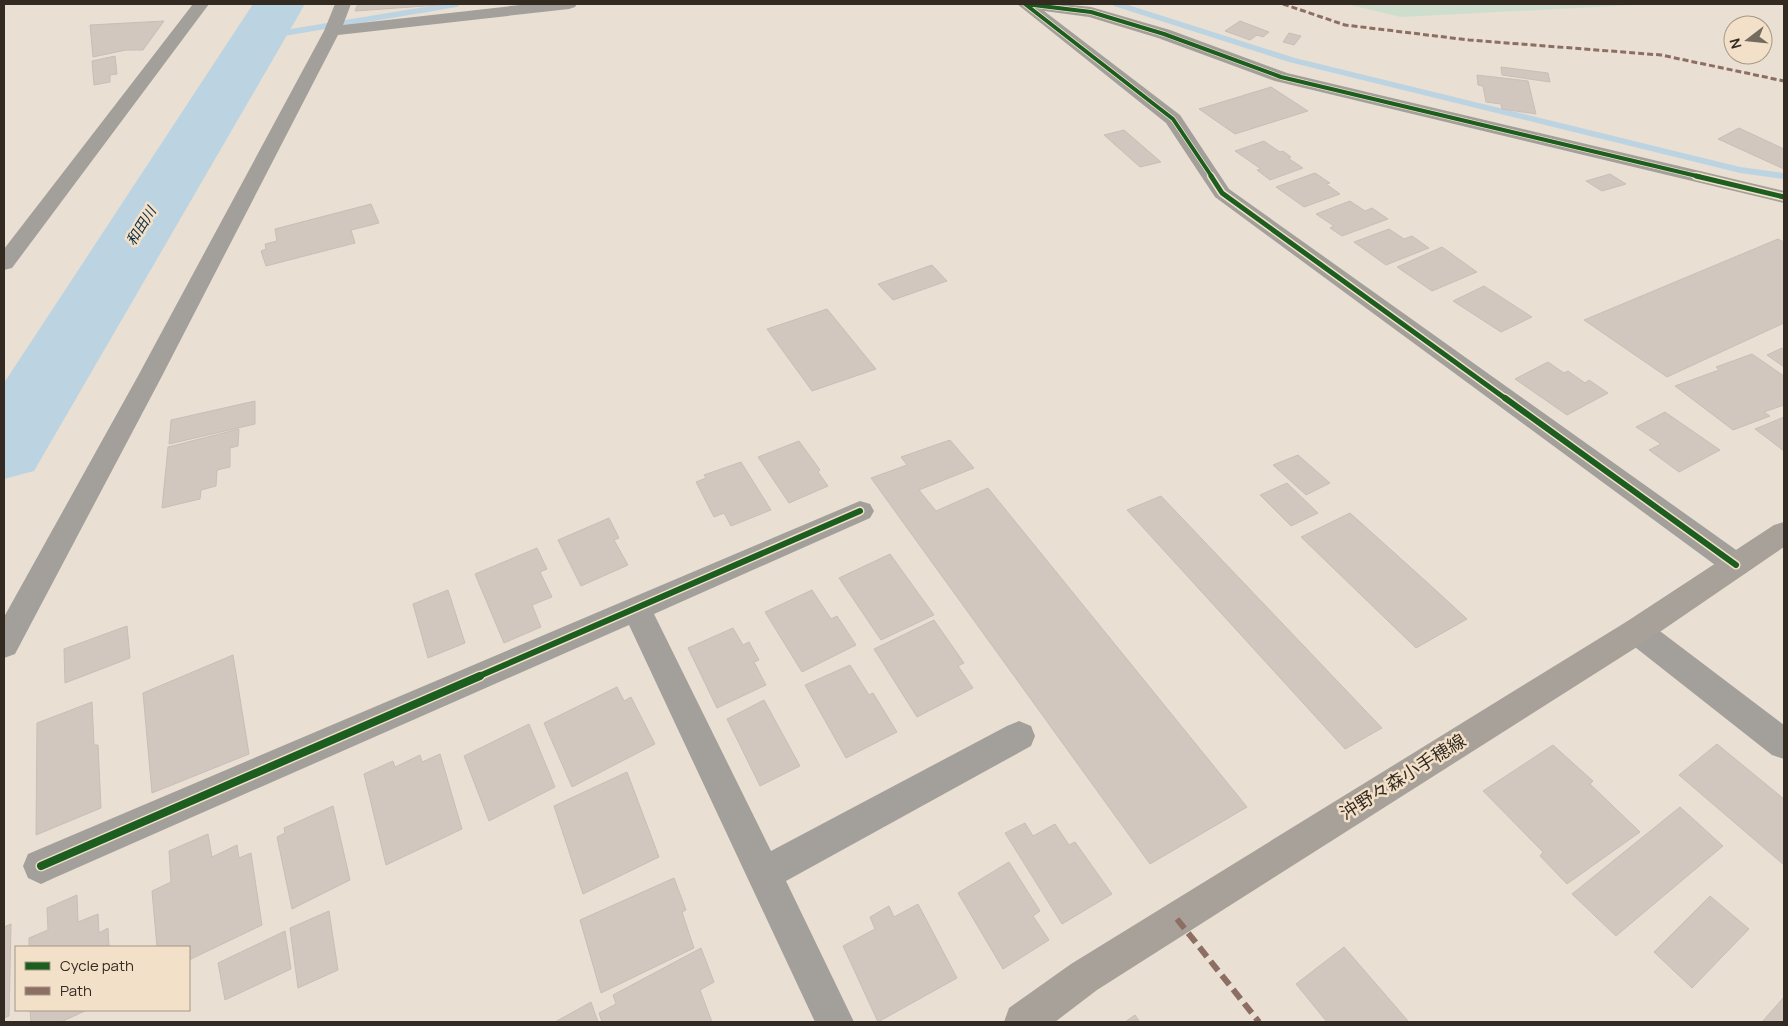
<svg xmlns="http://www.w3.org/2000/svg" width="1788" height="1026" viewBox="0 0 1788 1026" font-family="Manrope,'Noto Sans JP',sans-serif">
<rect width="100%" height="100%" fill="#e9dfd2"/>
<!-- green -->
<path fill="#cedece" d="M1346,4H1654L1401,17Z"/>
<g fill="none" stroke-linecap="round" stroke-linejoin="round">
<!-- stream -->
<path fill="#bcd4e2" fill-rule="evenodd" d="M443,4H461L457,7L260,40L255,37L260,34Z
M1113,4H1125L1295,58L1740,167L1784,173V179L1740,173L1289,62L1114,6Z"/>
<!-- river -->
<path fill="#bcd4e2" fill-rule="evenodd" d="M253,4H305L34,471L4,479V383Z"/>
</g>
<!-- building -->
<path fill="#d1c7bf" stroke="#c9beb7" d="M358,4H453L355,11Z
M164,21L143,50H126L93,57L90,25Z
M1240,21L1269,32L1263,37L1257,35L1250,40L1225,31Z
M1289,33L1301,36L1294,45L1283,42Z
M115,56L117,74L110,75V82L94,85L92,61Z
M1501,67L1548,73L1550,82L1502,75Z
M1477,75L1528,81L1536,114L1502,109L1501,104L1486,102L1483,86L1478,85Z
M1271,87L1308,111L1235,134L1199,109Z
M1739,128L1784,149V169L1718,139Z
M1124,130L1161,162L1140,167L1104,135Z
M1264,141L1280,152L1283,151L1291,157L1288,158L1303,168L1270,180L1257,170L1261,169L1235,151Z
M1315,173L1330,183L1326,184L1340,194L1304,207L1276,187Z
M1610,174L1626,184L1602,191L1586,181Z
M1350,201L1365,211L1372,208L1388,219L1342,236L1330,228L1334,226L1316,214Z
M371,204L379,223L351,230L355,243L266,266L261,251L266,249L265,244L277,241L275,229Z
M1389,229L1404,239L1412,236L1429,248L1386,265L1354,242Z
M1778,239L1784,242V323L1667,377L1584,320Z
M1442,247L1477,272L1432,291L1397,267Z
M932,265L947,281L893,300L878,284Z
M1484,286L1532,317L1501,332L1453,301Z
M827,309L876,369L812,391L767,329Z
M1782,348L1784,350V367L1767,355Z
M1752,354L1784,376V405L1764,412L1770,416L1733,430L1675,386L1719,370L1716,367Z
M1548,362L1564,373L1568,371L1585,383L1589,380L1608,393L1567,415L1515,379Z
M255,401V424L169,444L171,420Z
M1665,412L1720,450L1679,472L1649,450L1661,444L1636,427Z
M1784,417V451L1755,429Z
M239,429L238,446L230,448V467L217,470L216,486L201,490L200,499L162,508L168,447Z
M950,440L974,468L919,490L936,511L988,488L1247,807L1150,864L871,478L907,465L901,457Z
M799,441L820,470L818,472L828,486L789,503L758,457Z
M1298,455L1330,483L1306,495L1273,465Z
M741,462L771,510L731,526L724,513L714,517L696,482L706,478L704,475Z
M1287,483L1318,513L1291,526L1260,495Z
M1161,496L1382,728L1345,749L1127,510Z
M1350,513L1429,584L1467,619L1416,648L1301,537Z
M609,518L619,538L614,540L628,565L581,586L558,540Z
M537,548L547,569L540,572L552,597L532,605L541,627L504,643L475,574Z
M890,554L934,615L881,640L839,578Z
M448,590L465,643L428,658L413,604Z
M812,590L831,619L837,616L856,645L802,672L765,612Z
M934,620L964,663L958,666L973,688L917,717L874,649Z
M127,626L130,658L65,683L64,649Z
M733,628L743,645L749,642L759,660L754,662L766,685L717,708L688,648Z
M233,655L249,754L152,793L143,693Z
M850,665L869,695L873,693L897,732L846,758L805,685Z
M617,687L624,701L631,697L655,744L572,787L544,723Z
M764,700L800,766L760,786L727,719Z
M92,702L94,745H98L101,808L36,835L37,723Z
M529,724L555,787L489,821L464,756Z
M1717,744L1784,799V865L1679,775Z
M1553,745L1593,781L1590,784L1640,832L1567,884L1540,856L1543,852L1483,791Z
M440,754L462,829L386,865L364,774L393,761L395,767L420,755L422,762Z
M627,772L659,857L583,894L554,806Z
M333,806L350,880L292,909L277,837L285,833L284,828Z
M1680,807L1723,846L1616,936L1572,894Z
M1025,823L1033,836L1055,824L1069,845L1075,842L1112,894L1062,924L1005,833Z
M208,834L212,857L237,845L239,858L251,853L262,925L189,960V947H157L152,891L171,882L169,851Z
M1009,862L1040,911L1033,916L1049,940L1003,969L958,893Z
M674,878L686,910L682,912L694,948L601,993L580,920Z
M77,895L78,922L98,914L99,933L108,928L109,947H29V938L48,930L47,908Z
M1710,896L1749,929L1692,988L1654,952Z
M918,904L957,978L878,1022L843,946L875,929L870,917L889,906L894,917Z
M329,911L338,970L298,988L290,928Z
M11,924L9,1016L4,1018V927Z
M285,931L291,969L225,1000L218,963Z
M1344,947L1409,1022H1327L1296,984Z
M701,948L714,982L700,990L712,1022H602L599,1013L616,1004L613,995Z
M1784,997V1022H1762Z
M591,1002L598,1022H555Z
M30,1010H87L61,1022H31Z
M1135,1015L1140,1022H1125Z"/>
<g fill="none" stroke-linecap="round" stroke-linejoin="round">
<!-- minor -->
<path fill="#a39f9b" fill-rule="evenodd" d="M193,4H209L12,268L4,270V249Z
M335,4H351L343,25L529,4H577L575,7L569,9L338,35L162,376L15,654L4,658V617L138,376L324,31Z
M1017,4H1063L1091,7L1170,30L1287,73L1784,191V203L1275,81L1158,38L1089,17L1044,11L1180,115L1229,189L1746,557L1750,565L1746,573L1736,576L1726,573L1215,197L1166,123Z
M860,501L870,504L874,511L870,518L654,614L771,851L1007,726L1019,721L1031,726L1035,736L1031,746L786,881L854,1022H815L629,625L54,878L41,884L28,878L23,866L28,854Z
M1637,618L1648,622L1784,725V759L1772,755L1626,640L1622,631L1626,622Z"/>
<!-- major -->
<path fill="#a8a19a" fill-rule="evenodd" d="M1784,522V547L1648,640L1097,990L1055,1022H1004L1009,1008L1071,964L1626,622L1774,525Z"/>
<!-- quiet-far1 -->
<path stroke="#8d6e63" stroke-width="3" stroke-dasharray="6 3" stroke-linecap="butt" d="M1283,4L1345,25L1469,40L1661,55L1784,81"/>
<!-- quiet -->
<path stroke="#8d6e63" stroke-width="6" stroke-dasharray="12 6" stroke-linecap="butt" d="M1177,919L1259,1022"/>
<!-- cycleway-far3 casing -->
<g stroke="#f3e0c8" stroke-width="5.5">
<path id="cycleway-far3" d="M1025,4L1173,119L1212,177
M1025,4L1091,12L1164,34L1281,77L1701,177"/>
</g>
<!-- cycleway-far2 casing -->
<g stroke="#f3e0c8" stroke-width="8">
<path id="cycleway-far2" d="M1211,176L1222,193L1506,399
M1696,176L1784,197"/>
</g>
<!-- cycleway-far1 casing -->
<g stroke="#f3e0c8" stroke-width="9">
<path id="cycleway-far1" d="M1505,398L1736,565
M477,677L860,511"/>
</g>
<!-- cycleway casing -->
<g stroke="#f3e0c8" stroke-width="11">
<path id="cycleway" d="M41,866L480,676"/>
</g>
<!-- cycleway-far3 -->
<use href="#cycleway-far3" stroke="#1b5e20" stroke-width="4"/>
<!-- cycleway-far2 -->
<use href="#cycleway-far2" stroke="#1b5e20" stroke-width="5"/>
<!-- cycleway-far1 -->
<use href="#cycleway-far1" stroke="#1b5e20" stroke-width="6"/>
<!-- cycleway -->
<use href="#cycleway" stroke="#1b5e20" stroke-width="8"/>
</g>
<g text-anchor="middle" stroke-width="5" stroke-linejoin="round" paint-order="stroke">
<!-- far-water labels -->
<g font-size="14" font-style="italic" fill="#0b2d3f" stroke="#f3e0c8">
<text transform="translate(141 226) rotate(-58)" y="5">和田川</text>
</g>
<!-- near-street labels -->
<g font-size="18" fill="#332b22" stroke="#f3e0c8">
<text transform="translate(1403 777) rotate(-32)" y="6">沖野々森小手穂線</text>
</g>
</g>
<!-- border -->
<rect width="1788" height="1026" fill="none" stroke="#332b22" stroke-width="10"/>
<!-- legend -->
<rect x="15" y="946" width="175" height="65" fill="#f3e0c8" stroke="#a69886"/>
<rect x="25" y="962" width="25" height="8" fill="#1b5e20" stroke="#a69886"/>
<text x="60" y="971" font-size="15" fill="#332b22">Cycle path</text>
<rect x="25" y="987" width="25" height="8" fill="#8d6e63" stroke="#a69886"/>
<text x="60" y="996" font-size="15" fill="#332b22">Path</text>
<!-- north arrow -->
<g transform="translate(1748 40) rotate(254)"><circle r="24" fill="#f3e0c8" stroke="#a69886"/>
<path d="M0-4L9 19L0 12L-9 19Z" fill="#736a60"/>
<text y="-8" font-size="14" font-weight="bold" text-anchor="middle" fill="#332b22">N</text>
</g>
</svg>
